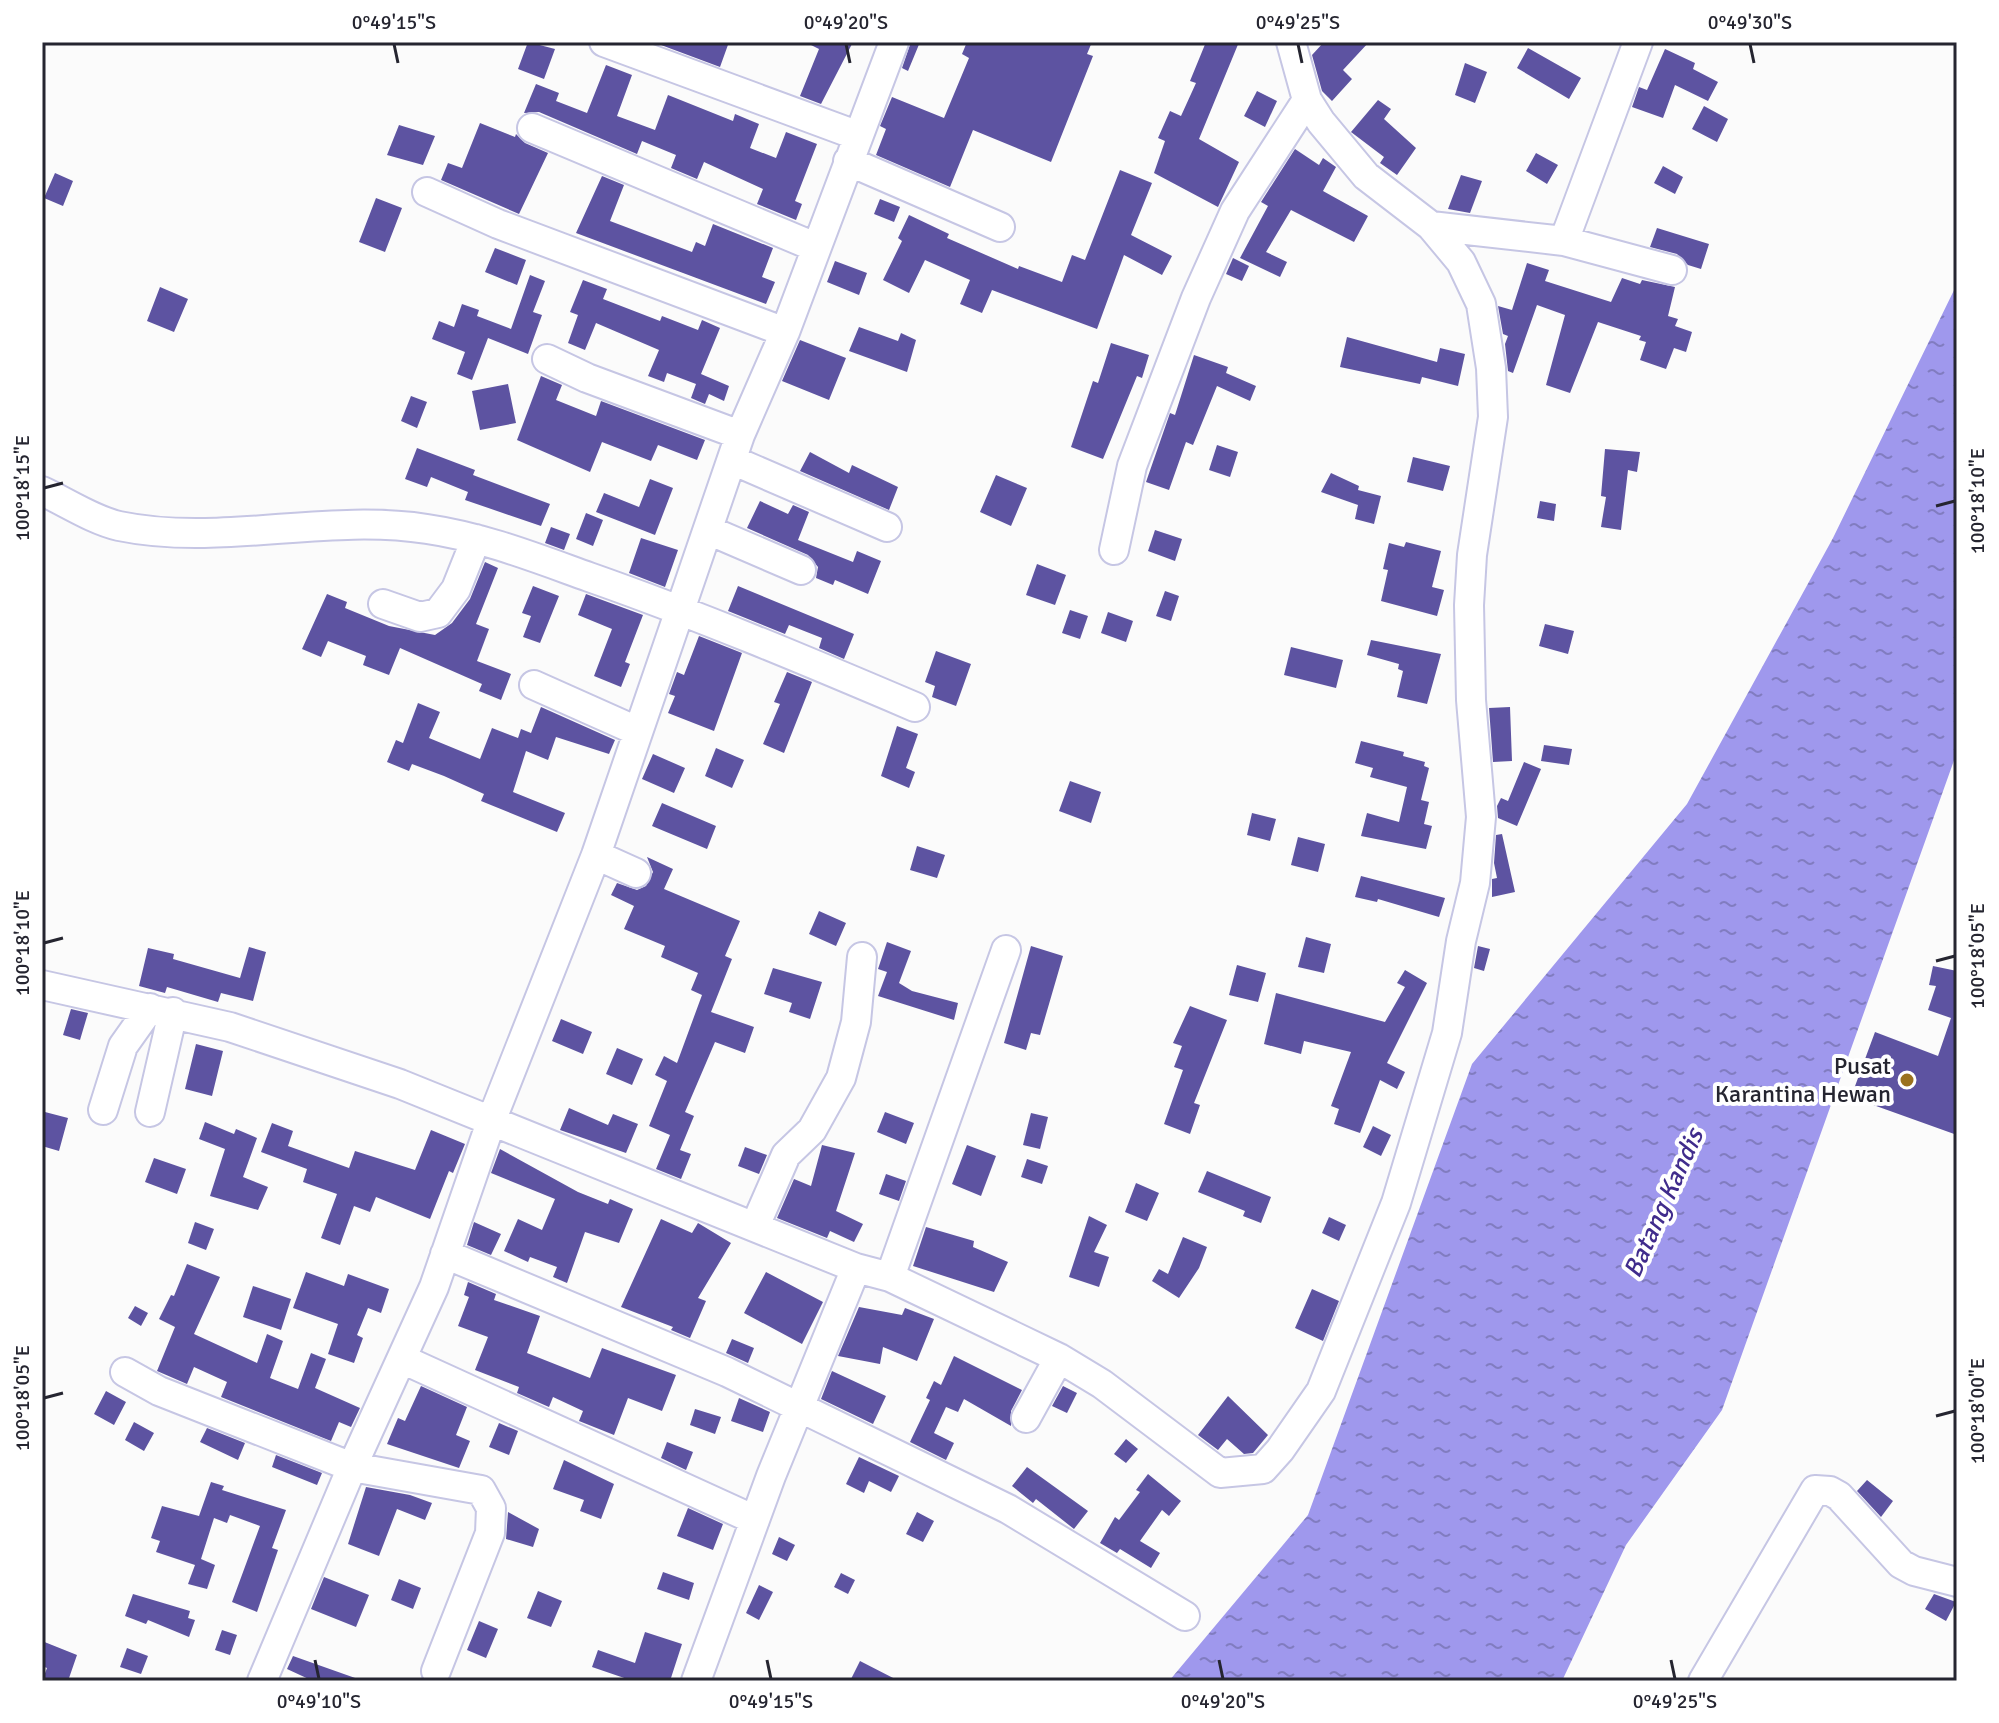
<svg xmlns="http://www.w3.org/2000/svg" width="1999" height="1723" viewBox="0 0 1999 1723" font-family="Signika,sans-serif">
<defs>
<pattern id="water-ripples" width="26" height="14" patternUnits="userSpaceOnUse" patternTransform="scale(2)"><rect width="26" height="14" fill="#9f98ed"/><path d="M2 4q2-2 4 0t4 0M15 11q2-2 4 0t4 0" fill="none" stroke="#817cc0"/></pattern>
</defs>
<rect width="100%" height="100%" fill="#fbfbfb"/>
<!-- water -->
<path fill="url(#water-ripples)" d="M1957,284V752L1722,1410L1626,1545L1562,1681H1169L1308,1515L1472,1064L1687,804L1833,538Z"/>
<!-- building -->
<path fill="#5d53a1" d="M528,42L555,49L544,79L518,69Z
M653,42H729L720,67Z
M805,42H853L821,104L800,96L819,49Z
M911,42H920L908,71L902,68Z
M967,42H1092L1087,54L1093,56L1051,162L973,130L950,187L876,155L886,129L880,126L892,97L944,118L969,58L962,54Z
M1206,42H1239L1199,139L1239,162L1218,207L1154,173L1165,141L1158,138L1170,111L1181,116L1196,83L1190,81Z
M1324,42H1369L1343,70L1352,79L1332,101L1322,91L1312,55Z
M1528,48L1581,78L1569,99L1517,68Z
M1665,49L1695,63L1693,69L1718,82L1708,101L1675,85L1663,118L1632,107L1639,87L1647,90Z
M1465,63L1487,72L1475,103L1455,95Z
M606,65L632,75L617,116L655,130L668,95L733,121L735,114L759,124L750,148L776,158L786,132L817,144L795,201L802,204L796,220L757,204L763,189L704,162L697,179L671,168L676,155L642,141L637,154L539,112L524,113L536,84L559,93L556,101L587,113Z
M1257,91L1277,101L1265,127L1244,116Z
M1378,100L1391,109L1384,119L1416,148L1397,175L1380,163L1384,157L1351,132Z
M1704,106L1728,119L1717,142L1692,129Z
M480,123L515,137L516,134L525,143L548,153L519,214L441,180L448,163L462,168Z
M399,125L435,136L423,165L387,155Z
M1295,149L1319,165L1323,158L1336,167L1323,191L1368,216L1354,242L1291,210L1266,252L1287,262L1280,277L1240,258L1268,206L1261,202Z
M1536,153L1558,165L1547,184L1526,171Z
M1663,166L1683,177L1675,194L1654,183Z
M1120,170L1152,183L1131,235L1172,256L1162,275L1124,255L1097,329L992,290L982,313L960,304L970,280L925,260L909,293L883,280L902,241L898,238L909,215L949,234L947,238L1018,269L1019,266L1062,282L1072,255L1085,260Z
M55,173L73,181L63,206L44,198Z
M1461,175L1482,181L1470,213L1448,209Z
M602,176L624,185L610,221L692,252L696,242L705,246L713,224L773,248L762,277L775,282L766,304L576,233Z
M376,198L402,208L385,252L359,242Z
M880,199L900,207L894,222L874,214Z
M1657,228L1709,244L1701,269L1688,265L1677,254L1650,247Z
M495,248L526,260L517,285L485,272Z
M1233,258L1249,266L1242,281L1226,274Z
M835,261L867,273L859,295L827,282Z
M1527,263L1549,270L1545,281L1611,302L1622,278L1640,284L1642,280L1675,287L1668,316L1678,319L1675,326L1692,332L1686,352L1674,348L1666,369L1640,360L1646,342L1639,340L1641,336L1598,322L1570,393L1546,385L1565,315L1537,305L1513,373L1508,371L1505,344L1508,336L1503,334L1498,306L1512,310Z
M530,275L545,281L533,312L542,315L528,354L488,338L472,380L457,374L465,352L432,339L439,321L454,327L462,304L479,310L477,316L511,329Z
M583,280L607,289L603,299L660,321L662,316L698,330L702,320L720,328L701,374L729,386L724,401L709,394L705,404L691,398L696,384L667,373L664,382L648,376L659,350L596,323L585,350L568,343L578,315L570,312Z
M160,287L188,299L174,332L147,321Z
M859,327L898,341L901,333L916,340L907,372L849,351Z
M1347,337L1437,362L1440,348L1465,354L1458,386L1422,377L1420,384L1340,367Z
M800,340L846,358L829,400L782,381Z
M1111,343L1149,355L1142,378L1137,376L1103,459L1071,447L1093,381L1098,383Z
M1194,355L1228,367L1226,373L1256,386L1250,401L1217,386L1193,445L1186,442L1169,490L1146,482L1170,413L1175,415Z
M541,376L562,385L556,400L596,416L601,401L705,440L697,460L658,445L651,461L602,442L590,472L517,440Z
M508,384L516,423L480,430L472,391Z
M411,396L427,402L417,428L401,421Z
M1217,445L1238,452L1230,477L1209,470Z
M417,448L475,470L473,475L550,504L541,526L465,500L468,492L431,477L427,487L405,479Z
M1605,449L1640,452L1637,472L1628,470L1621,530L1601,527L1606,497L1601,496Z
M810,452L849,473L852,465L898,487L889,510L800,471Z
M1413,457L1450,466L1443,491L1407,482Z
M1331,473L1359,486L1358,490L1381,496L1374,524L1355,519L1358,505L1321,492Z
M996,475L1027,488L1011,526L980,512Z
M650,479L673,488L655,535L596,512L604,493L639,507Z
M760,501L788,514L793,505L809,512L798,540L853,562L857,551L881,561L868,594L835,580L833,585L816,578L818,567L808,555L747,528Z
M1540,501L1556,504L1554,521L1537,518Z
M586,513L603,520L593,546L576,539Z
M551,527L570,534L564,550L545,543Z
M1155,530L1182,539L1175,561L1148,551Z
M641,538L678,550L665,587L629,573Z
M1406,542L1441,551L1432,587L1444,590L1437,616L1381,601L1388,570L1383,569L1389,543L1404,547Z
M485,562L498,568L476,624L489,629L477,661L511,674L501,700L479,691L482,684L400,648L389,675L363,665L366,656L328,641L321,657L302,649L327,594L347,602L345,608L389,626L435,635L452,623L470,599Z
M1037,564L1066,575L1055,605L1026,595Z
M533,586L559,596L540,643L523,637L531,616L522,613Z
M738,586L854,634L844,659L819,648L822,638L789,625L785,634L728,611Z
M1165,591L1179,596L1171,621L1156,616Z
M586,594L643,615L625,662L630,664L621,687L594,676L612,629L578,615Z
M1070,610L1088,616L1080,639L1062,633Z
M1108,612L1133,621L1126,642L1101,633Z
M1545,624L1574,631L1568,654L1539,646Z
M699,636L742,653L714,731L668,713L675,696L669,694L677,672L684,675Z
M1371,640L1441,654L1427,704L1397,697L1403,671L1398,669L1399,664L1367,655Z
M1291,647L1343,660L1336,688L1284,675Z
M936,651L971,664L956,706L932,697L935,686L925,682Z
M787,672L812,682L784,753L763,744L780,704L774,702Z
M418,703L440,712L429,738L480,759L492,728L518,738L521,729L531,733L541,707L615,740L609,754L556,737L548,760L526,751L513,792L565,813L557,832L481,801L484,794L444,776L412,764L409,771L387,762L396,740L403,743Z
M1510,707L1512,761L1493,762L1489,708Z
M897,726L918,734L906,768L915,772L909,788L881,776Z
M1361,741L1404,752L1403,756L1425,762L1424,766L1429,768L1421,800L1429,802L1424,824L1432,826L1426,849L1361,836L1367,813L1399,822L1407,787L1370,777L1373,768L1355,763Z
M1544,745L1572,749L1569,765L1541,761Z
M716,748L744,760L732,788L705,776Z
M653,754L685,768L674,793L642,779Z
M1524,762L1541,769L1517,826L1498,818L1497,806L1501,798L1508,801Z
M1070,781L1101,792L1091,823L1059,811Z
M662,803L716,826L707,849L652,826Z
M1252,813L1276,819L1270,841L1247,835Z
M1502,834L1515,892L1492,897V879L1497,878L1494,863L1496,835Z
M1298,837L1325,844L1318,872L1291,865Z
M917,846L945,855L937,878L910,870Z
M647,857L673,869L664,889L740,921L725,956L732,959L711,1012L754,1027L745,1053L715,1042L685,1112L694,1116L680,1150L691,1154L681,1179L656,1169L670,1135L649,1126L667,1081L655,1075L664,1056L677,1063L702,995L691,990L698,973L661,957L665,946L624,929L634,906L611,895L617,883L637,890L646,886L653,872Z
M1361,876L1445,898L1439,917L1378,899L1377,902L1355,897Z
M819,911L846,923L836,946L809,934Z
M1306,937L1331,944L1324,973L1298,967Z
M887,942L911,951L899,983L912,991L958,1003L954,1020L878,996L887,972L878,969Z
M1031,946L1063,956L1040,1035L1031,1033L1026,1050L1004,1043Z
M1478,946L1490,949L1484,971L1474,968Z
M249,947L266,952L253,1001L221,993L218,1002L167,987L165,993L139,986L148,948L174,954L173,959L240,978Z
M1237,965L1266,973L1258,1002L1229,995Z
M1933,966L1957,971V1135L1851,1097L1875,1032L1938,1056L1951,1018L1928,1010L1936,986L1929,985Z
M773,968L822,982L810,1019L789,1012L792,1003L764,994Z
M1405,970L1427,983L1387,1063L1405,1072L1397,1089L1380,1080L1360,1133L1334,1124L1339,1109L1331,1106L1351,1052L1304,1041L1301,1054L1264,1044L1276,993L1385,1022L1405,987L1397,983Z
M1190,1006L1227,1020L1194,1103L1200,1105L1190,1134L1164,1124L1183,1070L1174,1067L1182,1046L1173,1043Z
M71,1009L88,1013L80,1040L63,1035Z
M561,1019L592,1032L583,1054L552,1041Z
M196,1044L223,1051L212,1096L185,1089Z
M617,1048L643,1059L632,1085L606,1074Z
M569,1108L608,1125L613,1114L638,1124L626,1153L560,1130Z
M45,1112L68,1118L59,1151L42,1146Z
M885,1112L914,1123L906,1144L877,1132Z
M1031,1113L1048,1117L1040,1149L1023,1145Z
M205,1122L234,1134L236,1129L257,1138L243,1177L268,1187L258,1210L210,1196L225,1149L199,1139Z
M272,1123L293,1131L288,1146L349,1168L355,1151L415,1170L431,1130L465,1144L453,1173L449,1171L430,1219L376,1197L370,1212L354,1206L340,1245L321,1238L337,1194L303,1182L307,1169L261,1152Z
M1373,1126L1391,1135L1381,1156L1363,1147Z
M822,1145L855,1153L836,1211L863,1224L854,1242L830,1231L827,1238L777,1218L794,1179L811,1186Z
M967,1145L996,1156L981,1196L952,1184Z
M745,1147L767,1155L759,1174L738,1166Z
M500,1149L578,1192L608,1204L610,1199L633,1209L619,1243L585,1232L567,1283L553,1277L557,1267L530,1257L528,1262L504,1251L518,1219L542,1230L555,1199L491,1173Z
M154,1158L186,1169L177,1194L145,1182Z
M1027,1159L1048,1166L1042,1184L1021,1177Z
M1207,1171L1271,1197L1261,1223L1243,1216L1245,1211L1198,1192Z
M886,1174L906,1181L899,1201L879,1194Z
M1136,1183L1159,1193L1147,1221L1125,1212Z
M1089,1216L1107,1225L1094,1252L1109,1257L1099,1287L1069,1277Z
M1329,1217L1346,1225L1339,1241L1322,1233Z
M661,1219L692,1233L698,1223L731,1243L698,1298L706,1301L690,1338L671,1330L673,1327L621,1307Z
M195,1222L214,1229L206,1250L188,1243Z
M474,1222L501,1234L491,1255L467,1245Z
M926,1227L974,1241L973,1247L1008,1262L994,1292L913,1266Z
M1183,1237L1207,1247L1199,1268L1179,1298L1152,1281L1159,1269L1168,1274Z
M187,1264L220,1277L194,1334L257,1363L267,1334L283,1341L270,1378L298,1389L311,1353L326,1359L315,1388L360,1408L351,1427L339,1422L331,1441L221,1397L227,1382L194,1367L187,1384L157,1371L175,1327L159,1319L171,1295L174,1296Z
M306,1272L344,1286L348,1274L389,1289L381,1313L368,1308L357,1335L363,1338L354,1363L328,1354L338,1324L293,1308Z
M766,1272L823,1302L802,1344L744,1313Z
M468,1282L496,1294L494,1300L540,1316L527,1353L590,1378L602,1348L676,1375L662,1411L628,1398L614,1435L579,1421L583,1411L553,1397L549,1407L517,1393L519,1387L475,1370L488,1337L458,1326L469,1297L464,1295Z
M253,1286L291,1299L281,1330L243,1317Z
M1312,1289L1339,1301L1323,1341L1295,1328Z
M135,1306L148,1313L141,1326L128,1318Z
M859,1307L902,1315L905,1308L934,1319L917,1361L883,1347L880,1364L838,1356Z
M732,1339L754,1348L748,1363L726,1353Z
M954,1356L1022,1390L1011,1411V1426L964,1399L958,1412L946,1407L934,1433L954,1443L946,1460L910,1442L930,1400L926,1398L934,1381L941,1385Z
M832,1371L886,1396L873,1424L821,1399Z
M421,1386L467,1407L456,1435L470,1441L459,1468L387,1444L398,1418L405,1421Z
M1063,1386L1077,1393L1067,1413L1052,1406Z
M106,1391L126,1402L114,1425L94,1414Z
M1228,1396L1268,1435L1253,1453L1244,1454L1227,1439L1218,1450L1198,1435Z
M739,1398L770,1412L763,1432L731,1421Z
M695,1409L721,1417L715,1434L690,1425Z
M134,1422L154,1433L144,1451L125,1440Z
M499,1423L518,1431L509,1455L489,1447Z
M207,1428L245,1443L238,1460L200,1442Z
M1126,1439L1138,1449L1126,1463L1114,1454Z
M667,1442L693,1452L686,1470L661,1458Z
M276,1455L322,1473L317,1485L272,1467Z
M859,1457L899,1476L891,1492L869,1481L864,1493L846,1484Z
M564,1460L614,1484L601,1519L580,1511L584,1500L553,1489Z
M1027,1467L1088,1511L1074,1529L1036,1499L1033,1503L1012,1486Z
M1148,1474L1181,1501L1169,1516L1162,1510L1140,1541L1160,1553L1151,1568L1120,1549L1117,1553L1100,1543L1115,1517L1119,1520L1140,1492L1136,1490Z
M1867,1480L1893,1501L1881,1517L1857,1491Z
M211,1482L224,1486L222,1490L286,1510L272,1548L278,1550L257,1612L232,1602L260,1526L230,1515L227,1523L214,1518L201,1559L215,1565L207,1589L188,1584L195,1565L156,1552L160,1541L151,1538L162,1506L199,1516Z
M366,1487L410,1495L432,1503L425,1520L397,1509L379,1556L348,1544Z
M688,1508L723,1524L713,1550L677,1536Z
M508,1512L539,1529L533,1547L506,1539Z
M917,1512L934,1521L923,1542L906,1534Z
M779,1537L795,1545L787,1561L772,1554Z
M663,1572L694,1583L689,1600L657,1589Z
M841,1573L855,1580L848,1594L834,1587Z
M324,1577L369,1595L356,1627L311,1609Z
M399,1579L421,1588L413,1609L391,1600Z
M759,1585L773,1592L759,1620L746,1613Z
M538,1591L562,1601L551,1627L527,1618Z
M133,1594L190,1611L188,1618L195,1620L189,1637L148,1620L146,1624L125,1616Z
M1934,1594L1956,1602L1946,1621L1925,1609Z
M479,1621L498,1629L486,1658L467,1650Z
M222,1630L237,1635L230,1655L215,1650Z
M645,1632L682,1644L670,1681H633L592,1667L598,1650L635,1663Z
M42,1641L77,1655L68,1681H42L47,1668L42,1666Z
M127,1648L148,1656L141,1674L120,1667Z
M293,1656L358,1679L357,1681H313L287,1669Z
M860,1661L899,1681H850Z"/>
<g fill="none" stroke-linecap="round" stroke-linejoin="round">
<!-- minor casing -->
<g stroke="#c6c6e4" stroke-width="32">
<path id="minor" d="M604,42L856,135
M532,128L815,247
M848,161L1000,227
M427,192L498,224L785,332
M1431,226L1564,241L1672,270
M1564,241L1638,42
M547,359L587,378L740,435
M732,460L887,527
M42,491C66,502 93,520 119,526C220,547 325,513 427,529C483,537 536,558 589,577C700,616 807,661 915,707
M708,530L801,570
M1114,550L1132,466L1196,298L1235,211L1307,100
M383,604L420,617L438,613L456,589L476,539
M534,685L637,731
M596,855L636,873
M42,985L230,1027L400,1084L856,1268L890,1277L1059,1358L1102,1384L1220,1473L1263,1469L1280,1450L1321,1391L1396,1203L1447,1033L1461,941L1475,883L1481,817L1471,700L1469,605L1472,555L1493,417L1491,368L1481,304L1461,262L1431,226L1366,176L1321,122L1307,100L1291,42
M103,1110L123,1046L150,1008
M150,1112L173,1012
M755,1226L786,1155L812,1130L841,1078L856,1022L862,957
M445,1254L727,1372L1008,1509L1185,1616
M890,1277L1006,950
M402,1359L755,1520
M125,1372L159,1391L352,1467L481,1490L491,1508L490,1533L436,1671
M1026,1418L1059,1358
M262,1681L352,1467L434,1287L492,1119L596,855L740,435L785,332L894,42
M696,1681L771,1476L856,1268
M1703,1681L1815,1490L1830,1491L1839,1496L1901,1564L1914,1571L1957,1582"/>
</g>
<!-- minor -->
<use href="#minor" stroke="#fff" stroke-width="28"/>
</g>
<!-- ticks -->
<path fill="none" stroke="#252530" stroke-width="3" d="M394,44L398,63M846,44L850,63M1298,44L1302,63M1750,44L1754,63M44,488L63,483M1936,506L1955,501M44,943L63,938M1936,961L1955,956M44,1398L63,1393M1936,1416L1955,1411M315,1660L319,1679M767,1660L771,1679M1219,1660L1223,1679M1671,1660L1675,1679"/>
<!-- markers -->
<circle fill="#9a711e" stroke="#fff" stroke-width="3" cx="1907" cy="1080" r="8"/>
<g text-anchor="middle" stroke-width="8" stroke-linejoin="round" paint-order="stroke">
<!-- poi labels -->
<g font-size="24" fill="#252530" stroke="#fff" text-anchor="end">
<text x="1891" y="1074">Pusat<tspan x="1891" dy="28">Karantina Hewan</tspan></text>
</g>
<!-- water labels -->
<g font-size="26" font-style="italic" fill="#402c8c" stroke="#fff">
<text transform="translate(1663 1203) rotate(-66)" y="9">Batang Kandis</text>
</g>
</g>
<!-- border -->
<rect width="1999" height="1723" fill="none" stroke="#ffffff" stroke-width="88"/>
<rect x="44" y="44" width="1911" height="1635" fill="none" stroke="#252530" stroke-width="3"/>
<g font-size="20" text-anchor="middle" fill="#252530">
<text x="394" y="29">0°49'15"S</text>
<text x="846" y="29">0°49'20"S</text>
<text x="1298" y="29">0°49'25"S</text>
<text x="1750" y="29">0°49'30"S</text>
<text transform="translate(22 488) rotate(-90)" y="7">100°18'15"E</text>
<text transform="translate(1977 501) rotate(-90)" y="7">100°18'10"E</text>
<text transform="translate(22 943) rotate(-90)" y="7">100°18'10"E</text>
<text transform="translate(1977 956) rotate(-90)" y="7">100°18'05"E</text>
<text transform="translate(22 1398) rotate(-90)" y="7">100°18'05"E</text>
<text transform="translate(1977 1411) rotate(-90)" y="7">100°18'00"E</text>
<text x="319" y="1708">0°49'10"S</text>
<text x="771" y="1708">0°49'15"S</text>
<text x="1223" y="1708">0°49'20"S</text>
<text x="1675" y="1708">0°49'25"S</text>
</g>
</svg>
